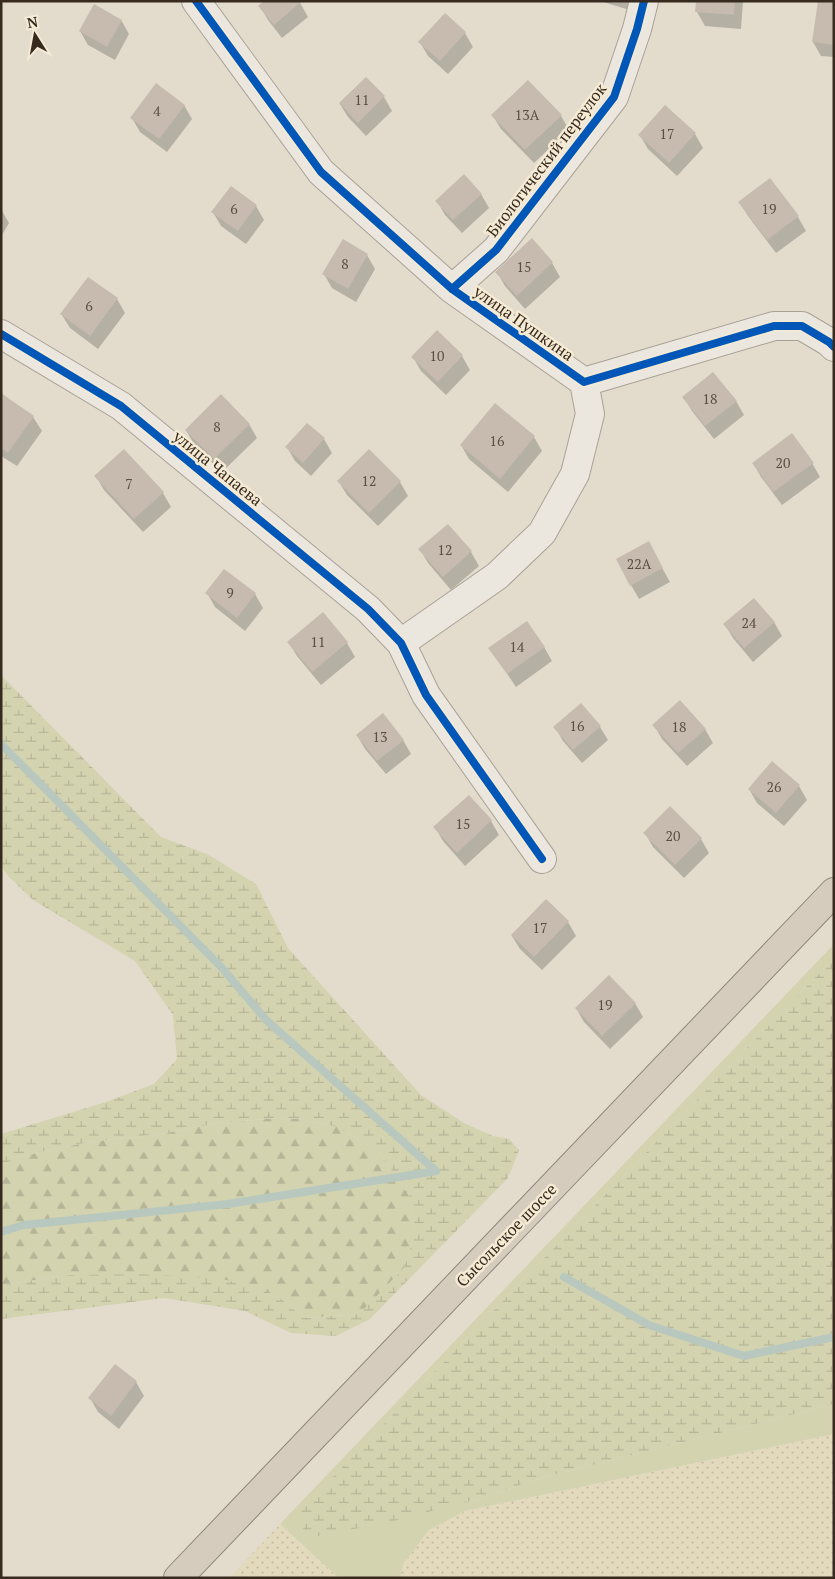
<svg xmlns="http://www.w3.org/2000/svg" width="835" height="1579" viewBox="0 0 835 1579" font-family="'PT Serif',serif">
<defs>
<pattern id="farmland-dots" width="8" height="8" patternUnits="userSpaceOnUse" patternTransform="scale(1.25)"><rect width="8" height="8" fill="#e3dabe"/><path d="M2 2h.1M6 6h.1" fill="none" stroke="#c3bba3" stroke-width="1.8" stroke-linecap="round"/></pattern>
<pattern id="forest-firs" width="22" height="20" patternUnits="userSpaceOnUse" patternTransform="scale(1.25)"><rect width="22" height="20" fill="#d3d3b0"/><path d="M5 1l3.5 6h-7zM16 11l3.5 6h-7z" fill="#b6b597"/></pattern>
<pattern id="wetland-marsh" width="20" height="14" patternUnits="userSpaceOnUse" patternTransform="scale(1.25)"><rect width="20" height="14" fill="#d3d3b0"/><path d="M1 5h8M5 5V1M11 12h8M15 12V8" fill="none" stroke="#b6b597"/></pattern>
</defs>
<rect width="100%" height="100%" fill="#e3dccd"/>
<!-- farmland -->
<path fill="url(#farmland-dots)" d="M834,1434V1578H400L403,1564L429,1530L465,1511Z
M280,1524L339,1578H229Z"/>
<!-- grass -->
<path fill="#d3d3b0" d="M834,944V958L302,1509L470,1501L541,1478L834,1404V1434L465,1511L429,1530L403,1564L400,1578H339L280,1524Z"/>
<!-- forest -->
<path fill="url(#forest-firs)" d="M279,1118L300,1119L338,1127L380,1153L410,1197L415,1232L404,1268L360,1314L304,1318L275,1294L70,1275L1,1285V1165L21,1156L89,1142L160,1134L219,1123Z"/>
<!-- wetland -->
<path fill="url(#wetland-marsh)" d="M1,675L161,837L209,855L256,884L288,948L421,1095L464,1123L493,1136L509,1139L519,1150L508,1178L370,1319L336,1336L291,1333L245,1311L164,1298L1,1319V1285L70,1275L143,1274L223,1279L275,1294L304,1318L359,1314L404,1268L415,1232L410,1197L380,1153L338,1127L300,1119L279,1118L219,1123L160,1134L89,1142L21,1156L1,1165V1134L106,1102L154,1084L177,1059L173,1015L135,961L33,900L8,876L1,866Z
M834,958V1404L541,1478L470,1501L394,1521L319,1536L306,1533L299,1522L302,1509Z"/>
<!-- shadow -->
<path fill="#0003" d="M299,1L308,17L282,38L268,20L260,6Z
M600,1H639L636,12Z
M697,1H743L741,29L705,26L697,12Z
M834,1V57L821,56L813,42Z
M445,15L465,33L473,47L448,74L428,56L420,42Z
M121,20L129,34L115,60L88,45L80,31Z
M384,97L392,111L366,136L348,117L340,104Z
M184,105L192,119L167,152L140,132L132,118Z
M665,107L695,134L703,148L677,176L648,149L640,135Z
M493,116H561L569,130L534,163L501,129Z
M769,180L798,217L806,231L776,253L748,216L740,202Z
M231,188L256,206L264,220L246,244L221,226L213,212Z
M481,194L489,208L462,233L445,215L437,201Z
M1,209L9,223L1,237Z
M532,240L552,263L560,277L525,309L505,286L497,272Z
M367,255L375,269L356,302L332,288L324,274Z
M117,299L125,313L98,349L70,328L62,315Z
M462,356L470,370L446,395L421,371L413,357Z
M1,395L33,417L42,431L17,466L1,456Z
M684,397L736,401L744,415L714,439L692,411Z
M249,424L257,438L222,472L194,444L186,430Z
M534,437L542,451L508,492L469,459L461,445Z
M324,439L332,453L311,476L295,461L287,447Z
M124,450L163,493L171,507L143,532L104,490L96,476Z
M753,463H812L820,477L782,505L761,477Z
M339,482H400L408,496L378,526L347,495Z
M448,525L471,552L479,566L451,590L428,563L420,549Z
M656,557L670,582L639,599L631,585Z
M207,593L255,594L263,608L245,631L215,607Z
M323,614L347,643L355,657L321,685L297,656L289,643Z
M774,622L782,636L753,662L733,638L725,625Z
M544,647L552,661L516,687L490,648Z
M382,714L403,740L411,754L386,774L365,749L357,735Z
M654,725L705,729L713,743L687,766L662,739Z
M555,727H600L608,740L582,763L563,741Z
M799,786L807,800L784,826L757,803L749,789Z
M469,797L491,821L499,835L465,866L443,841L435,827Z
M670,808L701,839L709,853L684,878L653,847L645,833Z
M568,922L576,936L542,970L520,949L512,936Z
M635,1003L643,1017L610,1049L584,1022L576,1008Z
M115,1366L136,1382L144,1396L119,1429L98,1412L90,1398Z"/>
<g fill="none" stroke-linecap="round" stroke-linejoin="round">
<!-- stream -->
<path stroke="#b8c8be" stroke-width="8" d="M1,744L223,969L266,1020L436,1171
M1,1232L24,1225L228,1204L436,1171
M564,1277L649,1325L744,1356L834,1337"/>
</g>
<!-- building -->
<path fill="#c7baae" d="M264,1H300L301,2L274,25L258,6Z
M696,1H735L734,15L695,12Z
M818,1H834V45L812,42Z
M94,4L122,20L107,47L79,31Z
M445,13L466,32L440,61L418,42Z
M366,77L385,96L358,123L339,103Z
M528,80L562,115L525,150L491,115Z
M156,83L185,105L159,139L130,118Z
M665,105L696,133L669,163L638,135Z
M464,174L482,194L453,220L435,201Z
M770,178L799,216L767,240L738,202Z
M231,186L257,205L238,231L211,212Z
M532,238L553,262L517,296L495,272Z
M343,239L368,254L348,289L322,274Z
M88,277L118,298L90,336L60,314Z
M437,330L463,355L438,382L411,357Z
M713,372L737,401L705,426L682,397Z
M1,393L34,416L8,453L1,448Z
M221,394L250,424L214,459L185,430Z
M495,403L535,436L500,479L460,445Z
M307,423L325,438L303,463L285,447Z
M792,433L814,463L773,492L752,463Z
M124,449L164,492L134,519L94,476Z
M369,449L401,481L369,513L337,481Z
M448,524L472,551L443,577L418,549Z
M649,541L663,568L630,586L616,559Z
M224,569L256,593L237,618L205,593Z
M754,598L775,622L744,648L723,624Z
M323,612L348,642L312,672L287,642Z
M527,621L545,647L507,674L488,648Z
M680,700L706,729L678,753L652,725Z
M581,703L601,726L573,750L553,727Z
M383,713L404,740L377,761L356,735Z
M772,761L800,785L776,813L748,789Z
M469,795L492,820L457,853L433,827Z
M670,806L702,838L675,865L643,833Z
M546,899L569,921L534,957L511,935Z
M609,975L636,1003L602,1036L575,1008Z
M115,1364L137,1381L111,1416L88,1398Z"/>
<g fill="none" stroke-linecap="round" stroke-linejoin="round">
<!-- minor casing -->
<g stroke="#a8a196" stroke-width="30">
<path id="minor" d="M196,1L321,172L452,289L584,382L774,326H802L829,342L834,347
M452,289L496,250L614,97L637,29L644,1
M1,334L121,406L368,609L401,643L426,695L542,859
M401,643L497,576L542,533L575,474L590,414L584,382"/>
</g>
<!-- highway casing -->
<g stroke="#8e877d" stroke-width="30">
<path id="highway" d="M178,1578L834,892"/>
</g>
<!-- minor -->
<use href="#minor" stroke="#ece7de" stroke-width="28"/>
<!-- highway -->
<use href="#highway" stroke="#d6ccbe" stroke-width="28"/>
<!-- cycleway casing -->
<g stroke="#f5ead3" stroke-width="11">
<path id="cycleway" d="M196,1L321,172L452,289L584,382L774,326H802L829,342L834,347
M452,289L496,250L614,97L637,29L644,1
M1,334L121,406L368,609L401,643L426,695L542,859"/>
</g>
<!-- cycleway -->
<use href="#cycleway" stroke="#0057b8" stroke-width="8"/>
</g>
<g text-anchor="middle" stroke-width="5" stroke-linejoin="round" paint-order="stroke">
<!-- number labels -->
<g font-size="14" fill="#5b4e42">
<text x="362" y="105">11</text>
<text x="157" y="116">4</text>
<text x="527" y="120">13А</text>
<text x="667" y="139">17</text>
<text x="234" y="214">6</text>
<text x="769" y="214">19</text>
<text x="345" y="269">8</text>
<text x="524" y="272">15</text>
<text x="89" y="311">6</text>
<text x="437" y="361">10</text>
<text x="710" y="404">18</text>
<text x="217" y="432">8</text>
<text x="497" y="446">16</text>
<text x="783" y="468">20</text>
<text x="369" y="486">12</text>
<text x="129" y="489">7</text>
<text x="445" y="555">12</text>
<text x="639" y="569">22А</text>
<text x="230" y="598">9</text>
<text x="749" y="628">24</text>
<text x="318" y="647">11</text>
<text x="517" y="652">14</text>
<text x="577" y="731">16</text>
<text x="679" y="732">18</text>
<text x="380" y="742">13</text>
<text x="774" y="792">26</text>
<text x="463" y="829">15</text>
<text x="673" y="841">20</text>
<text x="540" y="933">17</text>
<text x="605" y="1010">19</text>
</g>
<!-- street labels -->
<g font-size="16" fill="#372a1e" stroke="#f5ead3">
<text transform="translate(546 160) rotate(-53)" y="6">Биологический переулок</text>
<text transform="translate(524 323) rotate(35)" y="6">улица Пушкина</text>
<text transform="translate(218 468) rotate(39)" y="6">улица Чапаева</text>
<text transform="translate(506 1235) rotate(-46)" y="6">Сысольское шоссе</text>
</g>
</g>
<!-- border -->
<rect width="835" height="1579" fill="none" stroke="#372a1e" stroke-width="5"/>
<!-- north arrow -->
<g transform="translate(35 35) rotate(349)" stroke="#f5ead3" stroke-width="4" paint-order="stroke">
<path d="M0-4L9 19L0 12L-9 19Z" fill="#372a1e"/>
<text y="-8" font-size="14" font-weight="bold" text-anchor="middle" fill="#372a1e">N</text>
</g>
</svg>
